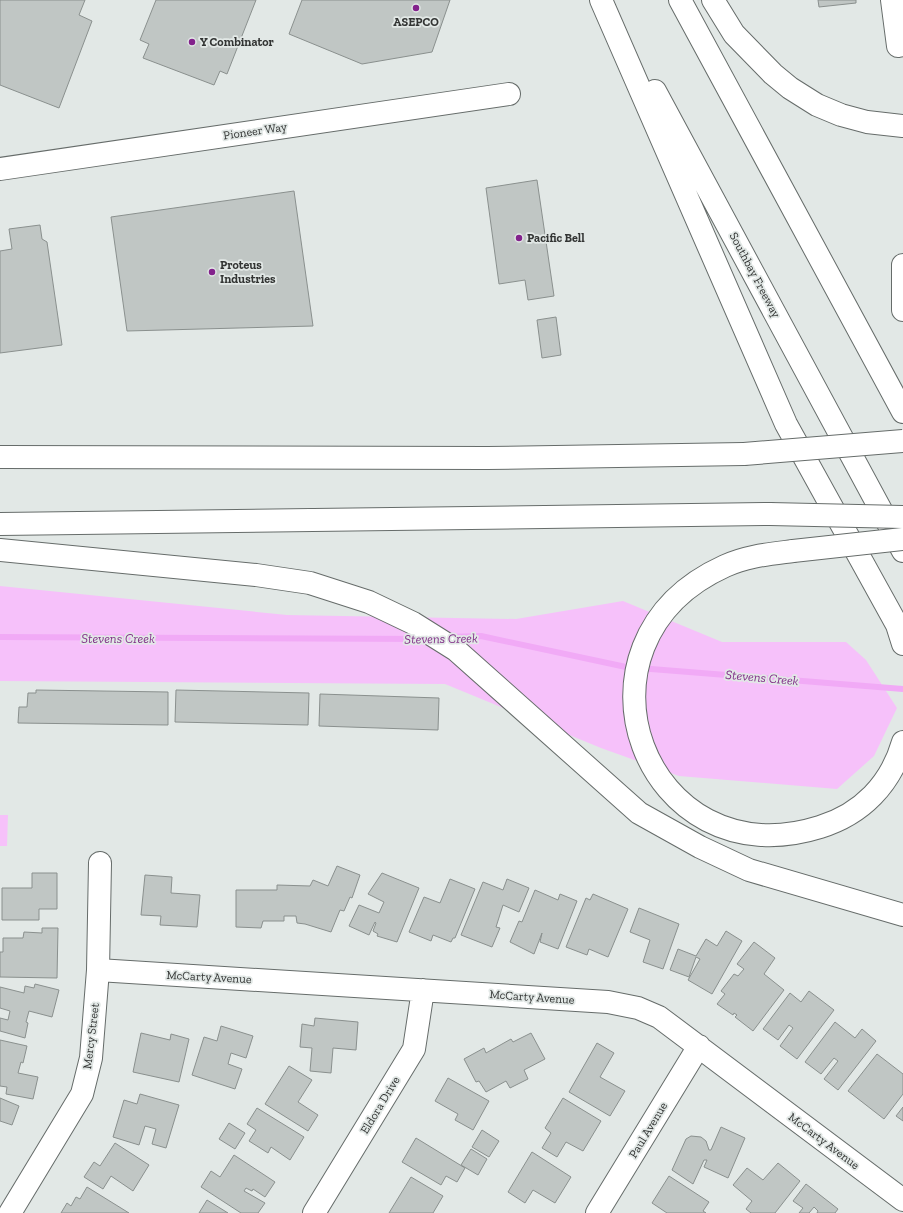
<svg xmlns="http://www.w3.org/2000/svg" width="903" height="1213" viewBox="0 0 903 1213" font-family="'Zilla Slab',serif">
<rect width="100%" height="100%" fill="#e2e8e6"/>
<!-- green -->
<path fill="#f6c1fa" d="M0,586L287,615L516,619L623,601L722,642H846L866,660L897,708L874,756L837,789L679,776L601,748L445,684L0,681Z
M0,815H8L7,846H0Z"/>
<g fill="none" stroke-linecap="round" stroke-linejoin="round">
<!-- stream -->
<path stroke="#f1aaf6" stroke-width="6" d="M0,637L426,639
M449,637L481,636L626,667L903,689"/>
</g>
<!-- building -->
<path fill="#c0c6c4" stroke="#8a908e" d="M0,0H85L79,15L92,21L59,108L0,85Z
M156,0H256L227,74L220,71L214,85L143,58L149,44L140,40Z
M302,0H450L432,52L362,64L289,34Z
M818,0H856V3L819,7Z
M537,180L554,296L528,300L525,280L499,284L486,188Z
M294,191L313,326L127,331L111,217Z
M40,225L42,239L47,242L62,345L0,353V251L12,249L9,229Z
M556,317L561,355L542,358L537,320Z
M36,690L168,692V725L18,723L19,707H27L28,693H36Z
M176,690L309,693L308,725L175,722Z
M320,694L439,698L438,730L319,726Z
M337,866L360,875L352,898L350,897L344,911L340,910L331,932L305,924L297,923L296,916H284V921H263L261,928L236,927V890H277V885L310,886L313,880L328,886Z
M32,873H57V909H39V920H2V888H32Z
M382,873L419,888L397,942L377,936L378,934L373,931L376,923L375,922L369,935L349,926L359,905L379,913L384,902L368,894Z
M145,875L172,877L171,893L200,895L197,927L160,925L161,916L141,915Z
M450,879L475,889L455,938H453L451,942L433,935L431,941L409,932L424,897L440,903Z
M507,879L529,888L519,912L503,905L496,927L500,928L492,947L461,935L483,882L503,890Z
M535,890L558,900L560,894L577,901L558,949L540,942L542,933L534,954L510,942L519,921L522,922Z
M593,894L628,909L608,957L589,949L587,955L566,947L586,898L590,900Z
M639,908L679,924L663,969L643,962L650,940L630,932Z
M42,928H58L57,978L0,977V952H3V938H23L24,932L42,933Z
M726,931L742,941L712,994L688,980L700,959L696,957L689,977L670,970L678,949L696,956L706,939L717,946Z
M754,942L775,958L764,974L784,990L753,1031L735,1017L737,1015L734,1013L733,1015L717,1004L725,994L721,991L734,974L738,976L744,969L737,964Z
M35,984L59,990L52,1017L29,1011L26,1022L28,1023L25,1038L0,1031V1018L8,1020L10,1011L0,1008V987L24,993L25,986L34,988Z
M809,991L834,1010L797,1059L780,1046L793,1028L789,1025L778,1040L763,1029L790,993L801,1002Z
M315,1018L358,1022L356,1050L333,1048L331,1073L310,1071L312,1048L300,1047L302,1024L314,1026Z
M835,1022L855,1038L862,1029L876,1041L838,1090L824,1079L838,1061L834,1058L821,1074L805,1062Z
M221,1026L253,1036L246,1058L231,1053L228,1064L242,1069L235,1089L192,1075L204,1037L217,1041Z
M141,1033L170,1040L171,1034L189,1039L179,1082L133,1072Z
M531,1033L545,1059L524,1070L528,1079L510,1088L506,1081L486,1092L479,1081L476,1082L464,1059L484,1048L486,1053L511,1039L513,1042Z
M0,1040L27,1046L23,1063L21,1062L18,1073L38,1077L33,1099L6,1094L7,1087L0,1086Z
M597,1043L614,1053L600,1077L625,1091L610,1116L569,1092Z
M877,1054L903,1074V1094L884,1119L848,1091Z
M289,1066L312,1080L298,1102L318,1115L308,1131L265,1104Z
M448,1078L489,1101L473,1130L455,1120L458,1114L435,1101Z
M140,1094L179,1105L166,1148L152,1144L156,1129L145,1126L139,1145L113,1137L124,1100L137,1104Z
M0,1098L19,1106L12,1125L0,1121Z
M563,1098L601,1121L583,1151L566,1142L557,1157L542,1148L551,1133L545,1128Z
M903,1107V1121L896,1116Z
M257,1108L304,1137L290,1160L271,1147L268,1153L249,1141L256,1130L247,1124Z
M229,1123L245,1133L235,1149L219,1139Z
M721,1127L745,1138L728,1178L704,1167L707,1160H704L693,1184L672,1170L686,1139L691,1136L701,1137L706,1141L709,1150H711Z
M482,1130L499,1141L489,1157L472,1147Z
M416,1138L465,1168L457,1182L446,1176L441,1185L402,1162Z
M115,1143L149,1165L133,1191L111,1176L103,1189L84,1177L94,1162L100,1166Z
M471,1149L487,1159L478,1175L461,1165Z
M532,1152L571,1177L555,1203L533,1190L525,1203L508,1192Z
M234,1155L275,1182L265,1197L253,1189L252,1191L246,1188L244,1191L265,1203L258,1213H241L201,1187L211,1171L220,1177Z
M778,1163L800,1181L775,1213H751L746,1209L752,1201L733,1185L747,1168L763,1180Z
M669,1176L709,1202L703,1211L706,1213H667L652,1203Z
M411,1177L443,1196L433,1213H389Z
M806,1184L838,1209L835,1213H817L818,1211L814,1207L809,1213H799L803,1208L793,1201Z
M87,1187L129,1213H61L67,1203L71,1206L76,1197L80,1199Z
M207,1200L228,1213H199Z"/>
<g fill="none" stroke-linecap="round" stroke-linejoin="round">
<!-- street casing -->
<g stroke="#666c6a" stroke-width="24">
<path id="street" d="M892,0L898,46L903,45
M0,169L509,94
M98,970L608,1002L638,1008L659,1017L903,1200
M10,1213L82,1094L91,1058L98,970L100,863
M314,1213L414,1049L423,990
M597,1213L699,1046"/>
</g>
<!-- highway casing -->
<g stroke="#666c6a" stroke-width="24">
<path id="highway" d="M601,0L786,424L897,625L903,644
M680,0L903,412
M713,0L734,34L773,74L790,88L817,105L841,115L867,122L903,126
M655,91L903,551
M903,265V310
M0,457L487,458L744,454
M0,524L770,514
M0,550L256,575L310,583L369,602L413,623L456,650L639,813L700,847L749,870L903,915
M793,551C770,554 746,556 725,566C555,643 645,882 820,827C862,814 891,784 903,742"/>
</g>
<!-- street -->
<use href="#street" stroke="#fff" stroke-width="22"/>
<!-- highway -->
<use href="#highway" stroke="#fff" stroke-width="22"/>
<!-- highway-bridge casing -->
<g stroke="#666c6a" stroke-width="24" stroke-linecap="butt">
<path id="highway-bridge" d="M744,454L903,441
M770,514L903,517
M793,551L903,539"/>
</g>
<!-- highway-bridge -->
<use href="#highway-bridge" stroke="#fff" stroke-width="22"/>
</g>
<!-- markers -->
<g fill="#83228c" stroke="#e2e8e6" stroke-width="1.5">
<circle cx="416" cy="8" r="4"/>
<circle cx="192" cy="42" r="4"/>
<circle cx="519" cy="238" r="4"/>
<circle cx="212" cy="272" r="4"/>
</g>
<g text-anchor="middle" stroke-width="3.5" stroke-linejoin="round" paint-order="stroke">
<!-- poi labels -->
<g font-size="12" font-weight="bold" fill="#333534" stroke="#e2e8e6" text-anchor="start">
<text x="416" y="26" text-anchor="middle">ASEPCO</text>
<text x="200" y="46">Y Combinator</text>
<text x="527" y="242">Pacific Bell</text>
<text x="220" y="269">Proteus<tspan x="220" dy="14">Industries</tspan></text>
</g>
<!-- street labels -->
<g font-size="12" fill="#333534" stroke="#e2e8e6">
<text transform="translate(255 131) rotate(-8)" y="4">Pioneer Way</text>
<text transform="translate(755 275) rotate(62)" y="4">Southbay Freeway</text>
<text transform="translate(209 977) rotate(3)" y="4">McCarty Avenue</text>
<text transform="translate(532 997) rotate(4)" y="4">McCarty Avenue</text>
<text transform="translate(91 1036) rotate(-83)" y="4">Mercy Street</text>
<text transform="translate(380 1105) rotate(-59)" y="4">Eldora Drive</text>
<text transform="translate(648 1130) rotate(-59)" y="4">Paul Avenue</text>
<text transform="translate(824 1141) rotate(37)" y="4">McCarty Avenue</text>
</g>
<!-- water labels -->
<g font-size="13" font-style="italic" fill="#812f88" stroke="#e2e8e6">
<text x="118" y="643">Stevens Creek</text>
<text transform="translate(441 638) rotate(-1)" y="5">Stevens Creek</text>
<text transform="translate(762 677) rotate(5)" y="5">Stevens Creek</text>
</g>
</g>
</svg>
